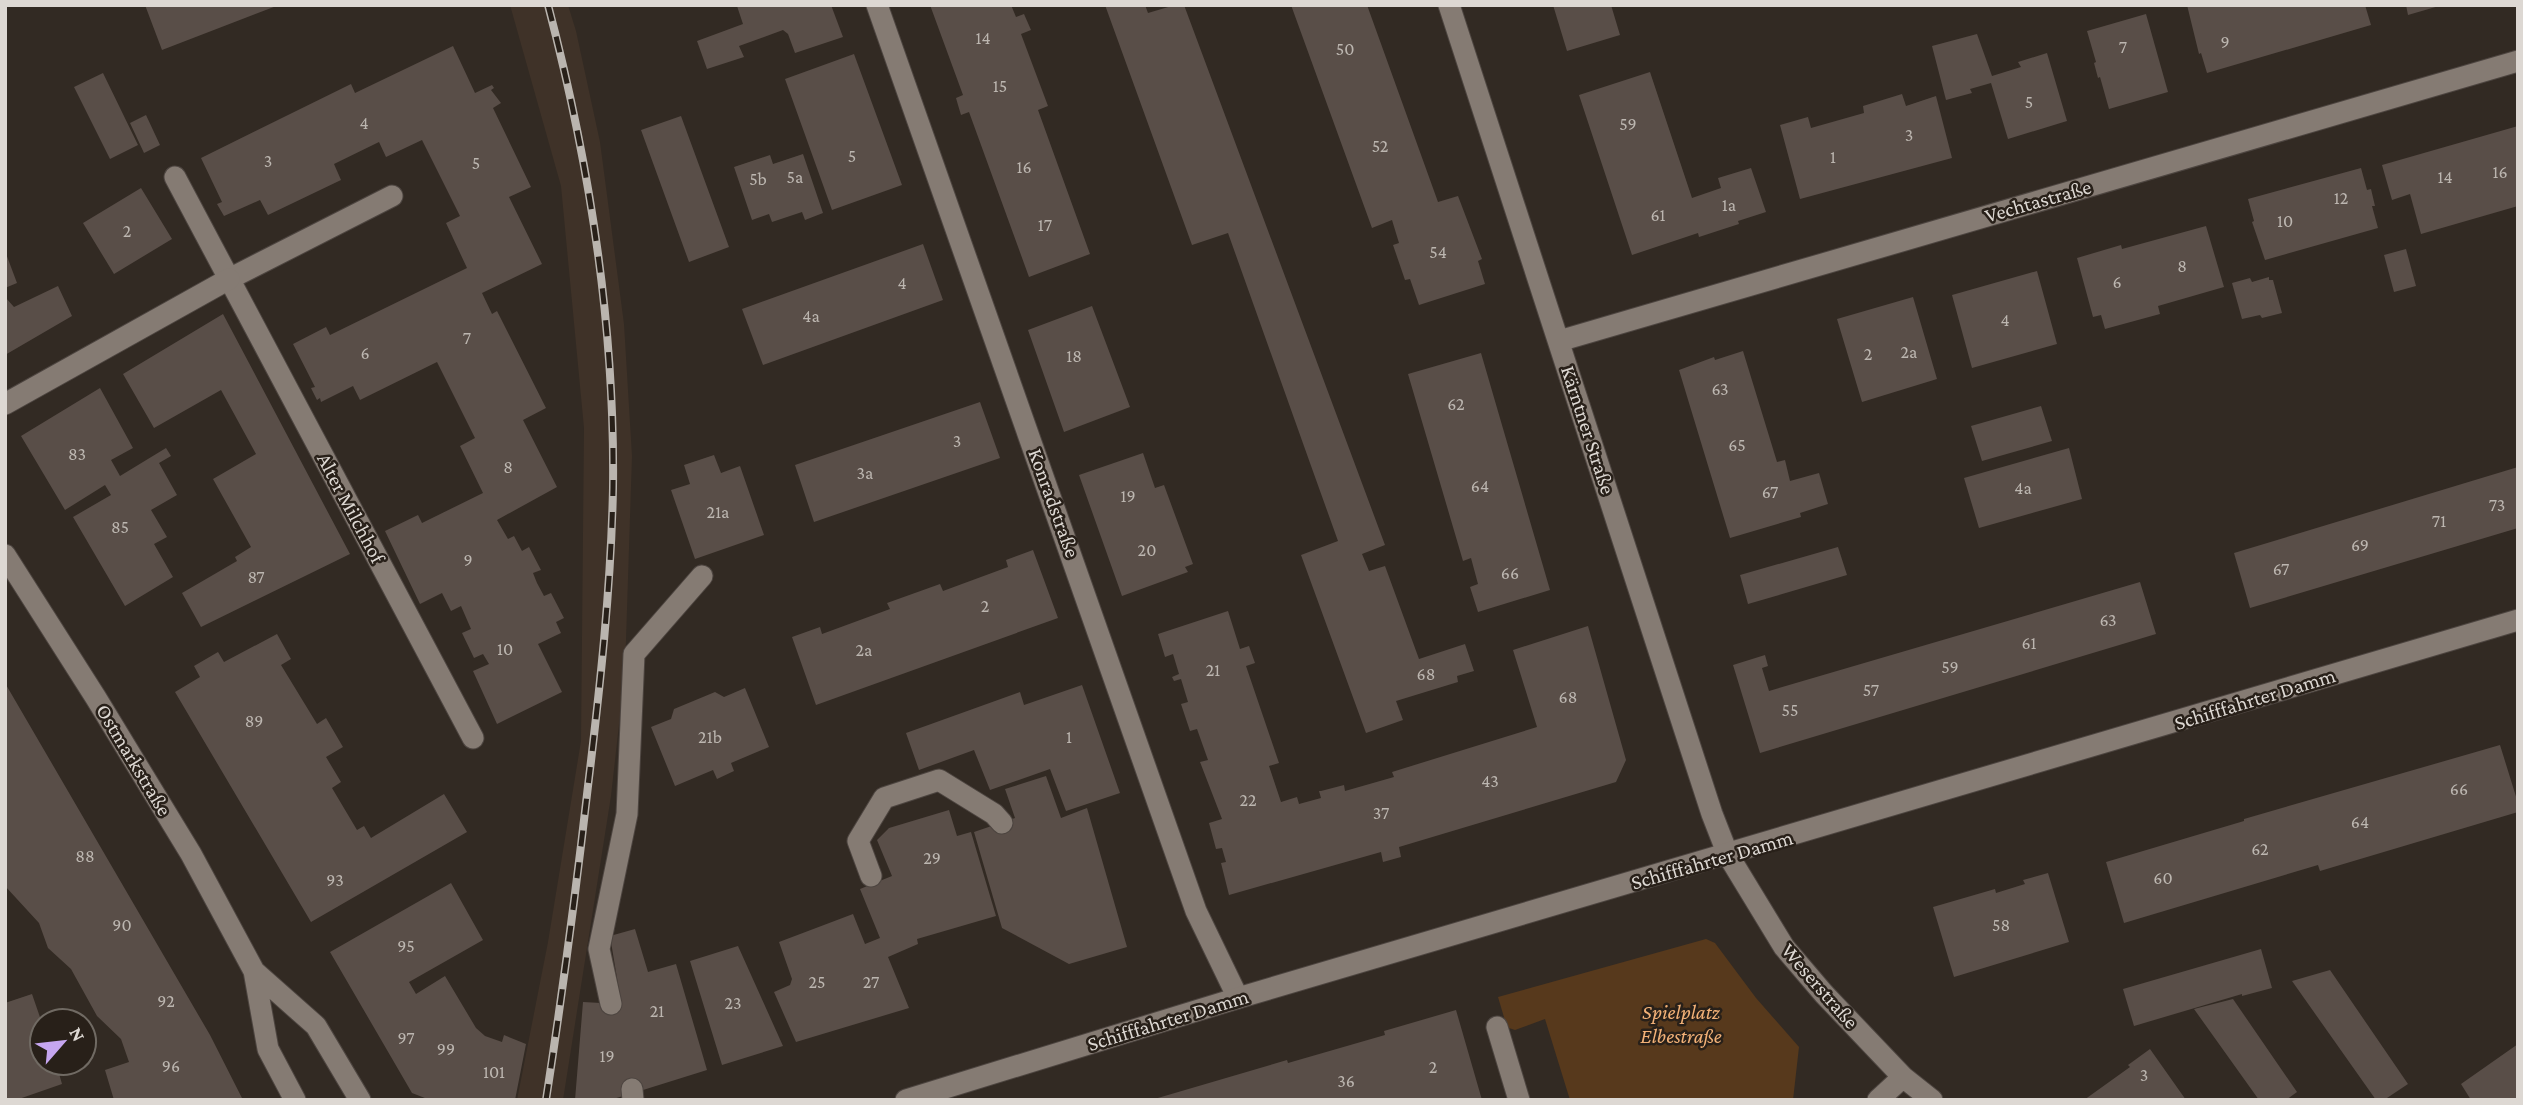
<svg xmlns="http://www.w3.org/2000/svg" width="2523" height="1105" viewBox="0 0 2523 1105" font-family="'Crimson Pro',serif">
<rect width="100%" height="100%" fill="#322a23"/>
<!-- built -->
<path fill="#3f3228" d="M510,5H568L576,31L600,142L624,324L632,456L625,671L611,796L563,1100H517L548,942L581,741L584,428L561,186Z"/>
<!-- green -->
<path fill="#57391c" d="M1706,939L1715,943L1756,998L1799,1047L1793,1100H1570L1545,1019L1515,1030L1509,1028L1506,1024L1498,997Z"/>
<!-- building -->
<path fill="#594e48" d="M145,5H279L162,50Z
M831,5L843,37L795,53L788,34L783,30L739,46L744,57L707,69L697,41L743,24L737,6Z
M930,5H1011L1016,17L1024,14L1031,30L1021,34L1048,106L1038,110L1090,254L1029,277L969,112L961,115L958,105L956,98L963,95Z
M1105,5H1145L1148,13L1175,5H1184L1385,545L1362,554L1369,571L1385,566L1419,659L1465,644L1474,671L1457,676L1458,682L1396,701L1403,720L1366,733L1301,555L1338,541L1310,463L1228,233L1192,245Z
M1291,5H1367L1438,202L1458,196L1482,259L1478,261L1485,284L1419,305L1410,279L1405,280L1393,245L1399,243L1392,220L1372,228Z
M1553,5H1611L1620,35L1567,51Z
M2187,5H2365L2371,25L2207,73L2201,53L2199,54Z
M2406,5H2439V6L2408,15Z
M2146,14L2168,92L2109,109L2100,77L2098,78L2094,63L2096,62L2087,31Z
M1977,34L1992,76L2021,67L2018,62L2047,53L2067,121L2008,139L1991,83L1970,89L1972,93L1946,100L1932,46Z
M453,46L475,93L492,85L494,88L491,90L501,103L493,108L531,187L509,197L542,264L482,293L492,314L497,311L546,408L523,420L557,487L497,520L508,539L514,536L522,551L529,547L541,570L533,573L537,583L544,596L551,593L564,618L556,622L561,633L538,644L562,692L497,724L473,671L489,664L483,654L474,658L462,633L471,629L461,606L451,611L442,593L420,604L385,531L418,515L422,523L483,493L460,446L475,438L437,362L360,400L353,386L321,402L320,398L317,400L311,388L315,387L293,344L326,327L330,335L467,268L446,223L460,216L422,140L386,157L379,142L334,164L341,180L268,215L260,200L224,216L217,204L222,202L201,158L351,84L355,93Z
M854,54L902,185L832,210L785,79Z
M1650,72L1692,198L1721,188L1718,178L1751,168L1766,212L1738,221L1739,224L1699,237L1698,233L1632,255L1579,95Z
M103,73L138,145L110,159L74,87Z
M1902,94L1906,106L1936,96L1952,158L1800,199L1780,125L1808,117L1811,128L1864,113L1863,106Z
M146,115L160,145L144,153L130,123Z
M681,116L729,247L689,262L641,130Z
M2518,126V206L2421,234L2410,194L2392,200L2382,165Z
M803,154L823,213L805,220L802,212L772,222L769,214L752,220L734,167L770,155L773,164Z
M2361,168L2367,190L2371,189L2375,206H2372L2378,228L2265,260L2252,222L2254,221L2248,199Z
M141,188L172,239L114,274L83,223Z
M2206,226L2224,287L2158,306L2160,314L2105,329L2101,315L2093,317L2077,258L2121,245L2122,249Z
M923,244L943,300L763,365L742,309Z
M2406,249L2416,286L2394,292L2384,255Z
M5,251L17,283L5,288Z
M2037,271L2057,344L1972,368L1952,295Z
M2269,277V280H2273L2282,313L2262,318L2260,315L2242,319L2232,283L2250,278L2252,282Z
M58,286L72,316L5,355V297L14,307Z
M1913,297L1937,379L1862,402L1837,319Z
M1092,306L1130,407L1064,432L1028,330Z
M223,314L350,554L201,627L182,593L237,561L235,557L251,547L213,479L256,454L221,390L154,428L123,374Z
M1743,351L1777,462L1785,460L1790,481L1819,473L1828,504L1800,513L1801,517L1730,538L1679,370L1714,357L1715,360Z
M1481,353L1550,590L1478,612L1470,587L1478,584L1471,558L1463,561L1408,374Z
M100,388L133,448L111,460L120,476L166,448L171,456L159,463L177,495L151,510L167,537L154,544L173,577L125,606L73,517L111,495L105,485L65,510L21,436Z
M980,402L1000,458L814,522L795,465Z
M2041,406L2052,441L1982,461L1971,426Z
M2069,448L2082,499L1979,528L1964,478Z
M1143,453L1155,488L1164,485L1193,564L1185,567L1188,572L1122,596L1079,475Z
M714,455L721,473L740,466L764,535L695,559L671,490L690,484L684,465Z
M2518,467V528L2250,608L2234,553Z
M1838,547L1847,575L1748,604L1740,575Z
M1033,550L1058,618L816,705L792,637L820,627L822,634L890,609L887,603L940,584L943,591L1008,567L1006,560Z
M2140,582L2156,634L1760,753L1733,665L1765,655L1768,666L1762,668L1769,691Z
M1228,611L1240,649L1249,646L1255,663L1246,666L1279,763L1269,766L1281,802L1297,797L1299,804L1321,798L1319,791H1321L1344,785L1345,791L1394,777L1392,772L1537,727L1513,650L1588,626L1626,760L1616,782L1399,847L1401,857L1383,862L1381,852L1229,895L1221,863L1226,862L1222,848L1216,849L1209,823L1222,819L1200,762L1208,760L1197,729L1190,731L1181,704L1188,702L1181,679L1174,681L1172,677L1179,674L1173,654L1165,657L1158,634Z
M277,634L291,659L281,665L317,724L326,718L343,747L326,757L341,782L332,788L357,830L364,826L371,838L444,794L467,832L311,922L175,692L200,677L194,666L218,652L224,662Z
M5,683L210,1035L243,1100H114L105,1070L129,1062L121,1039L97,1016L71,969L48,948L39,923L5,886Z
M1082,685L1120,793L1066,811L1050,769L990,790L974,750L919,770L906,733L1020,692L1024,705Z
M745,688L769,747L731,763L734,771L717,779L713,770L675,786L651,727L671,719L674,709L715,692L724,697Z
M2500,745L2518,803V812L2320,871L2318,865L2124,923L2106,862L2244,821V819Z
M1046,776L1061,818L1087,808L1127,947L1069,964L1002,928L974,832L1015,818L1005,789Z
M949,810L957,836L971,832L996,916L917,939L918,944L888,957L909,1008L796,1042L774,992L790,985L792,979L779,942L853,914L865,944L880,938L860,889L892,876L877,840L889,828Z
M2048,873L2069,942L1954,977L1933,907L1995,889L1996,893L2025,884L2023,880Z
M451,883L483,940L409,982L416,994L445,976L476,1028L485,1036L502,1042L504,1035L526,1044L515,1100H430L412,1093L330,952Z
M635,929L648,972L676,964L707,1070L643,1090L642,1086L622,1091L623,1096L610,1100H575L583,1002L601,1003V1006L621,1002L610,936Z
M738,946L783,1046L722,1065L690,961Z
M2261,949L2272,988L2242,996V994L2134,1026L2123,989Z
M2330,970L2408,1084L2384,1100H2376L2292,981Z
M32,994L42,1023V1063H56L62,1084L16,1100H5V1003Z
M2233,999L2297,1092L2286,1100H2259L2194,1009Z
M1456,1010L1482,1100H1151L1287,1060L1288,1063L1385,1035L1384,1031Z
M2518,1044V1100H2471L2461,1084Z
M2150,1049L2186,1100H2084L2130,1067L2128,1065Z"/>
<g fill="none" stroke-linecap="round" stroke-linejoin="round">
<!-- lane casing -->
<g stroke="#4d4540" stroke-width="23">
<path id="lane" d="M175,177L473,738
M229,279L392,196
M871,876L858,841L884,798L939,780L994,814L1002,823
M611,1004L599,949L627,814L634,654L702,576
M632,1089L633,1100"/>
</g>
<!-- street casing -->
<g stroke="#4d4540" stroke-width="23">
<path id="street" d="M877,5L1196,911L1238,998
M1449,5L1712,814L1728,855L1784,947L1824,994L1903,1077L1932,1100
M1559,341L2518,61
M5,404L229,279
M1497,1027L1519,1100
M1878,1100L1903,1077"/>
</g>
<!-- secondary casing -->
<g stroke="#4d4540" stroke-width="23">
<path id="secondary" d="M5,555L96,698L191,854L254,971L268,1049L295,1100
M254,971L316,1026L360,1100
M906,1100L1238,998L2518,620"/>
</g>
<!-- lane -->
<use href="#lane" stroke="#857b73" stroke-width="21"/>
<!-- street -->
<use href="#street" stroke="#857b73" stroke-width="21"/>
<!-- secondary -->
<use href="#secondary" stroke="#857b73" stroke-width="21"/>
<!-- rail casing -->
<g stroke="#bab5af" stroke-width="8">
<path id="rail" d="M546,1100C562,996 576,891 588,786C600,687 611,588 613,488C615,326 589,161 548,5"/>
</g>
<!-- rail -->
<use href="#rail" stroke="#282019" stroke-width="5" stroke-dasharray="16" stroke-linecap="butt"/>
</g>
<g text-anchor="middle" stroke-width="5" stroke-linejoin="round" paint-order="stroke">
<!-- number labels -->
<g font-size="18" fill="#bcb6b0">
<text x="983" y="44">14</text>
<text x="2225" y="48">9</text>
<text x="2123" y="53">7</text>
<text x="1345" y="55">50</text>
<text x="1000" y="92">15</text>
<text x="2029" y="108">5</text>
<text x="364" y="129">4</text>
<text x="1628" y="130">59</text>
<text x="1909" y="141">3</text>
<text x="1380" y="152">52</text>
<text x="852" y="162">5</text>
<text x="1833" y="163">1</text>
<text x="268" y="167">3</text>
<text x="476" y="169">5</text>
<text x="1024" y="173">16</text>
<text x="2500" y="178">16</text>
<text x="795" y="183">5a</text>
<text x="2445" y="183">14</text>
<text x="758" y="185">5b</text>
<text x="2341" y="204">12</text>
<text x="1729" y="211">1a</text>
<text x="1658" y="221">61</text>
<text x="2285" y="227">10</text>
<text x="1045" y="231">17</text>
<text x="127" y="237">2</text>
<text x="1438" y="258">54</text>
<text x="2182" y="272">8</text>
<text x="2117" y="288">6</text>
<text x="902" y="289">4</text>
<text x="811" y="322">4a</text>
<text x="2005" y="326">4</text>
<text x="467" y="344">7</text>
<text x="1909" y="358">2a</text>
<text x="365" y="359">6</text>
<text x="1868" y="360">2</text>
<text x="1074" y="362">18</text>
<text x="1720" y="395">63</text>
<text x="1456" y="410">62</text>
<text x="957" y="447">3</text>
<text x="1737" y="451">65</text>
<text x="77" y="460">83</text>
<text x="508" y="473">8</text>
<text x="865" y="479">3a</text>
<text x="1480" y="492">64</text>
<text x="2023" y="494">4a</text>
<text x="1770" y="498">67</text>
<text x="1128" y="502">19</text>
<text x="2497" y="511">73</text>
<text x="718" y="518">21a</text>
<text x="2439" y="527">71</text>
<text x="120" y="533">85</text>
<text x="2360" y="551">69</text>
<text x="1147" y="556">20</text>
<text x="468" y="566">9</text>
<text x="2281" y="575">67</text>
<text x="1510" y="579">66</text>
<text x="256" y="583">87</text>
<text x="985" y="612">2</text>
<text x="2108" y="626">63</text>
<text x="2029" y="649">61</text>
<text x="505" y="655">10</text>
<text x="864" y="656">2a</text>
<text x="1950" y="673">59</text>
<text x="1213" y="676">21</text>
<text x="1426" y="680">68</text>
<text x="1871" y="696">57</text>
<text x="1568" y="703">68</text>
<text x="1790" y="716">55</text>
<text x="254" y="727">89</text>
<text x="710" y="743">21b</text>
<text x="1069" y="743">1</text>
<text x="1490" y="787">43</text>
<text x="2459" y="795">66</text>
<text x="1248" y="806">22</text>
<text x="1381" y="819">37</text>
<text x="2360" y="828">64</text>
<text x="2260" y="855">62</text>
<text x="85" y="862">88</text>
<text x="932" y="864">29</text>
<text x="2163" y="884">60</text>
<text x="335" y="886">93</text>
<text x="122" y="931">90</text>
<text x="2001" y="931">58</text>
<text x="406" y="952">95</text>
<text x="817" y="988">25</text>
<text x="871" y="988">27</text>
<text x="166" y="1007">92</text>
<text x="733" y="1009">23</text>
<text x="657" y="1017">21</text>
<text x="406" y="1044">97</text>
<text x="446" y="1055">99</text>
<text x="607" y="1062">19</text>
<text x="171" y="1072">96</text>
<text x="1433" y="1073">2</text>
<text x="494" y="1078">101</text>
<text x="2144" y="1081">3</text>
<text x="1346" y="1087">36</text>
</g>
<!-- street labels -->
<g font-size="21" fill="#ddd8d3" stroke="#282019">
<text transform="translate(2038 201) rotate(-16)" y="7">Vechtastraße</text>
<text transform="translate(1588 430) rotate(72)" y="7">Kärntner Straße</text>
<text transform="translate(1054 503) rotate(70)" y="7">Konradstraße</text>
<text transform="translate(351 508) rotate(62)" y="7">Alter Milchhof</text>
<text transform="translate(2255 699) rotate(-17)" y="7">Schifffahrter Damm</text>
<text transform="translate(134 760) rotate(59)" y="7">Ostmarkstraße</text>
<text transform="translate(1712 860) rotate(-16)" y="7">Schifffahrter Damm</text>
<text transform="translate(1820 986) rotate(49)" y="7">Weserstraße</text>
<text transform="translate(1168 1020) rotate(-17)" y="7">Schifffahrter Damm</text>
</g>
<!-- park labels -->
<g font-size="21" font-style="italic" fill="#f2b177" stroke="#282019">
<text x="1681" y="1019">Spielplatz<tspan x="1681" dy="24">Elbestraße</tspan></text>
</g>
</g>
<!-- border -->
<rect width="2523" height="1105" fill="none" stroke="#ddd8d3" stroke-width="14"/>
<!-- north arrow -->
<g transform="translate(63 1042) rotate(62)"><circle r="33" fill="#282019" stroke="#706a63" stroke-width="2"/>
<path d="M0-5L12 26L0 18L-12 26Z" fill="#c6a6f0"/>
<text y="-10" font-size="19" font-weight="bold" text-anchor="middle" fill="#ddd8d3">N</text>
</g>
</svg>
